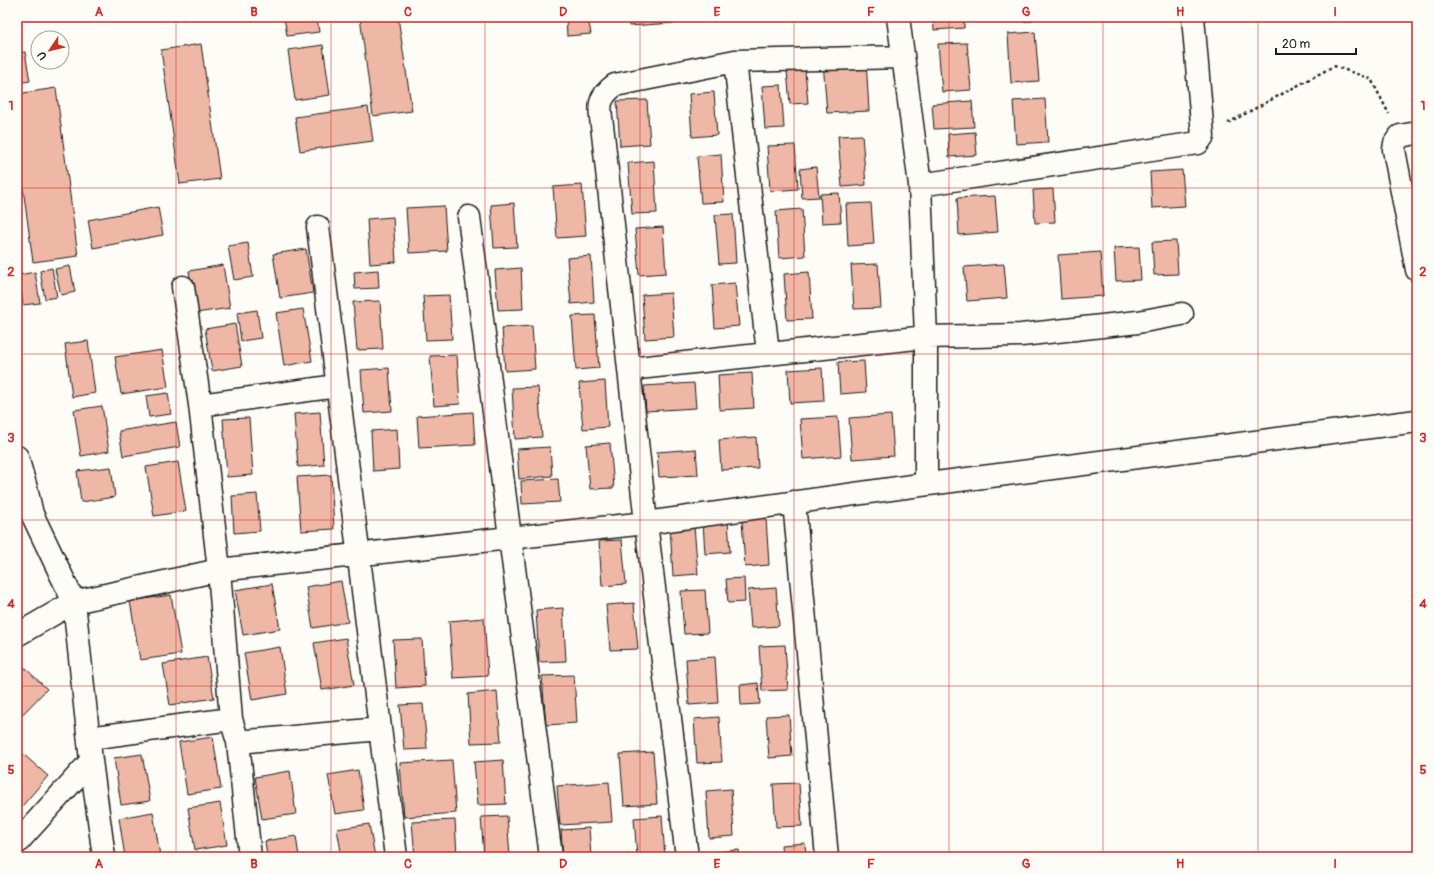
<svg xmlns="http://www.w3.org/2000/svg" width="1434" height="874" viewBox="0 0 1434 874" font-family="Pangolin,sans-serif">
<rect width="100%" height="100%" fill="#fdfcf7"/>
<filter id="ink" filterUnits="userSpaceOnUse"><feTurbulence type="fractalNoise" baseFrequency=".025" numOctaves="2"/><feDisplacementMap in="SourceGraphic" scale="8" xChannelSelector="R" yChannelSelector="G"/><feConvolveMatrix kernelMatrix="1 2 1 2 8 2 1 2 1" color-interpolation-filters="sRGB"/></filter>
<g filter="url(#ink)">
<!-- building -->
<path fill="#efb7a6" stroke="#1c1c1c" d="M284,17H317L319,32L287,36Z
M360,17H398L412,111L373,116Z
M566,17H588L591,34L567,36Z
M628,17H674V23L629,26Z
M933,17H964V28L934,30Z
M1000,17H1031L1032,21L1000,22Z
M1035,32L1039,81L1011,83L1008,34Z
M967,43L971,90L942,92L938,44Z
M201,44L220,179L180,184L161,50Z
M323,45L330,95L295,100L288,50Z
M25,52L30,81L17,83V53Z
M866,59L869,111L827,113L823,62Z
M805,70L808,103L790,104L787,71Z
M781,85L784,128L765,129L762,86Z
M56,88L78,256L33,262L17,144V94Z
M714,92L717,135L692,137L689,94Z
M1045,99L1048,142L1016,144L1013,101Z
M647,100L650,144L620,146L617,101Z
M972,101L974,127L934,129L932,104Z
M368,107L373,141L300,151L295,117Z
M975,132L977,155L949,157L948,134Z
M862,135L866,185L842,187L838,136Z
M795,145L798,189L770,191L767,146Z
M721,154L724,202L701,203L697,156Z
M654,161L657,213L632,214L628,163Z
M816,167L819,197L802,198L800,169Z
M1182,170L1185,206L1152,208L1150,172Z
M582,185L586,236L557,238L553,187Z
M1053,189L1055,222L1035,223L1033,190Z
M839,193L841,222L822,223L820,194Z
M995,196L998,232L959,235L957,198Z
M514,203L517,247L494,248L491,205Z
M871,203L874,244L848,246L846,204Z
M444,206L447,251L409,253L406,208Z
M158,207L163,235L93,248L88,220Z
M802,209L805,256L779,258L776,211Z
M733,214L736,263L719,264L715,215Z
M393,217L396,262L370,264L367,219Z
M663,227L666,273L639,275L635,229Z
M1176,241L1178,274L1154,275L1152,242Z
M248,243L253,277L234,280L228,246Z
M1139,247L1141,280L1116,281L1114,248Z
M306,249L313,293L280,298L273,254Z
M1100,252L1103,296L1061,299L1058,255Z
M591,256L594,302L571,304L567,258Z
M878,264L881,308L854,309L851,265Z
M1004,264L1007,298L967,301L964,267Z
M223,265L230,308L196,313L189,271Z
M70,266L75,292L61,295L55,269Z
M52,268L57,297L45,299L40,271Z
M521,268L523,309L498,310L495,270Z
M378,270L379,288L355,289L354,272Z
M35,272L40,303L23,305L19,275Z
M809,272L812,319L787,320L784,274Z
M735,283L739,326L715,328L712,285Z
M671,293L674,337L645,339L642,295Z
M449,295L452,339L426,340L423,296Z
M380,301L383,349L357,350L353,302Z
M303,309L312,361L284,366L276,313Z
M257,310L261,338L241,341L237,313Z
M595,315L599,368L576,370L572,316Z
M235,324L242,366L212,371L205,329Z
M532,326L535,369L505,371L502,328Z
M88,341L95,393L72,397L65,344Z
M162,350L168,387L121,394L115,357Z
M457,355L460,404L434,406L430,356Z
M864,361L866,392L840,394L838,362Z
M389,368L392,411L364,413L361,370Z
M822,368L824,401L790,403L788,370Z
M752,373L754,408L720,410L718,375Z
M605,381L608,427L583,429L579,383Z
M694,383L696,408L646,411L644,386Z
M538,387L542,437L515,439L512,388Z
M168,393L171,414L149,417L146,396Z
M102,406L109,451L81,456L74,410Z
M320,412L324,465L298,467L294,414Z
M473,412L475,445L419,448L417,416Z
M891,415L894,456L852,459L849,418Z
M838,417L841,456L803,459L800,419Z
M249,418L253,475L227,477L223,419Z
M176,422L180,447L123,456L119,431Z
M397,429L399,469L373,471L371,431Z
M756,437L758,468L721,470L719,440Z
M610,443L614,488L590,489L586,445Z
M550,447L552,476L519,479L517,449Z
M696,449L698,475L659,477L657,452Z
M178,462L186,511L154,516L146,467Z
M111,467L115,497L81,502L77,471Z
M331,475L334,529L301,531L297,477Z
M558,479L560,502L522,504L521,481Z
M257,494L260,531L234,533L232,496Z
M766,518L769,565L745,567L742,520Z
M728,520L730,552L705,554L703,522Z
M694,526L698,574L673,576L670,527Z
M622,540L626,584L602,586L599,541Z
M744,578L745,602L728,603L726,579Z
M341,581L348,622L313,628L306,587Z
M272,584L280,629L243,635L235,590Z
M776,588L779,626L751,628L748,590Z
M705,590L708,633L684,634L681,591Z
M171,595L181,654L140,660L130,601Z
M634,603L638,649L610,650L606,605Z
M563,608L566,661L539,662L536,610Z
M484,618L488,676L453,678L449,621Z
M346,638L354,685L322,690L314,643Z
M422,639L425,686L396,688L393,640Z
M785,645L788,690L762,691L759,646Z
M280,647L287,694L252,700L244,653Z
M207,657L214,698L170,705L163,664Z
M715,657L718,703L689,705L686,659Z
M22,665L47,689L17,720V670Z
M574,675L577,723L546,725L542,676Z
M758,683L760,704L741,705L740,685Z
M497,691L501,742L471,743L468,694Z
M423,704L427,749L404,750L400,705Z
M789,715L792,756L769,758L766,716Z
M719,717L722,762L697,763L694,719Z
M213,737L221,789L187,794L179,742Z
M653,752L657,804L624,806L620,754Z
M23,754L48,776L17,812V760Z
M142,754L150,801L121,805L114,758Z
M452,760L456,813L404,817L400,763Z
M503,760L506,804L478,805L474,762Z
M358,770L364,810L335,814L328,775Z
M290,771L296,814L262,819L255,777Z
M609,782L612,822L560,825L557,786Z
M799,783L802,826L776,827L773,784Z
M731,789L734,836L709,838L706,791Z
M220,803L227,845L195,850L188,808Z
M153,812L160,856L125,857L119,818Z
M507,816L510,857H484L481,817Z
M662,816L665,857H637L634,818Z
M455,820L457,857H415L412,822Z
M369,824L375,857H342L337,829Z
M589,828L591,857H563L561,830Z
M296,836L299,857H267L265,841Z
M805,843L806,857H782L781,845Z
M739,850L740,857H714V852Z"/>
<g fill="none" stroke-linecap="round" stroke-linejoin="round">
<!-- minor casing -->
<g stroke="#1c1c1c" stroke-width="25">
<path id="minor" d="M898,17L920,185L926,337V484
M735,61L768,353
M1417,133L1400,136L1395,143L1394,150L1417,270
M920,185L1198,143L1203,136L1193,17
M469,217L551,857
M318,227L396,857
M183,287L200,405L219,570L231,719L238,742L250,857
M629,369L926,337L1021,335L1138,322L1182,314
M200,405L337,386
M17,457L26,488L32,514L74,602L91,761L104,857
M794,502L827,857
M17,635L74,602L219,570L646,523L905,487L1417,421
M89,738L231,719
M238,742L380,729
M17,843L91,761
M687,857L646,523L603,134C601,111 594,100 615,85L735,61L902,57"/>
</g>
<!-- path -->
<path stroke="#1c1c1c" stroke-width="2.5" stroke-dasharray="3 3" stroke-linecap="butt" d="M1228,123L1334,66L1371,79L1389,114"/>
<!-- minor -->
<use href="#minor" stroke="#fdfcf7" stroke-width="22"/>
</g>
</g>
<!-- grid -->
<path fill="none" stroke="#d62828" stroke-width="1" stroke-opacity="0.55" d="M176,17V857M331,17V857M485,17V857M640,17V857M794,17V857M949,17V857M1103,17V857M1258,17V857M17,188H1417M17,354H1417M17,520H1417M17,686H1417"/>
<!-- margin -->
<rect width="1434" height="874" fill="none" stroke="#fdfcf7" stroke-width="44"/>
<!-- north arrow -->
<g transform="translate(50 50) rotate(235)"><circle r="19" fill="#fdfcf7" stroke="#a3a29f"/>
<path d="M0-3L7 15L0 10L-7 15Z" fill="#c8321e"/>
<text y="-6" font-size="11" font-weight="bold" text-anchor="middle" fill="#1c1c1c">U</text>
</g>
<!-- scale -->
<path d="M1276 48v6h80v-6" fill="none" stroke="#1c1c1c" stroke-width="2"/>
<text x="1282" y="48" font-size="12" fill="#1c1c1c" stroke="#fdfcf7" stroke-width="3" paint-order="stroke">20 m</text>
<rect x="22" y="22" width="1390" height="830" fill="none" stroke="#d62828" stroke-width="1.5"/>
<g font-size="13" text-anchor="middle" font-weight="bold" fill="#d62828">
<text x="99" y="16">A</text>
<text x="254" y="16">B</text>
<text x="408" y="16">C</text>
<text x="563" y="16">D</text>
<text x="717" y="16">E</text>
<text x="871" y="16">F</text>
<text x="1026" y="16">G</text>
<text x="1180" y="16">H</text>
<text x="1335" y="16">I</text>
<text x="11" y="110">1</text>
<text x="1423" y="110">1</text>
<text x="11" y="276">2</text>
<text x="1423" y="276">2</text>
<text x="11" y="442">3</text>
<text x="1423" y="442">3</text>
<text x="11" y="608">4</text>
<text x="1423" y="608">4</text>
<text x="11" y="774">5</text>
<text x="1423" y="774">5</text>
<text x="99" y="868">A</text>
<text x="254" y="868">B</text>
<text x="408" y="868">C</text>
<text x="563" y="868">D</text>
<text x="717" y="868">E</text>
<text x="871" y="868">F</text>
<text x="1026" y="868">G</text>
<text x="1180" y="868">H</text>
<text x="1335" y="868">I</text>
</g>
</svg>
